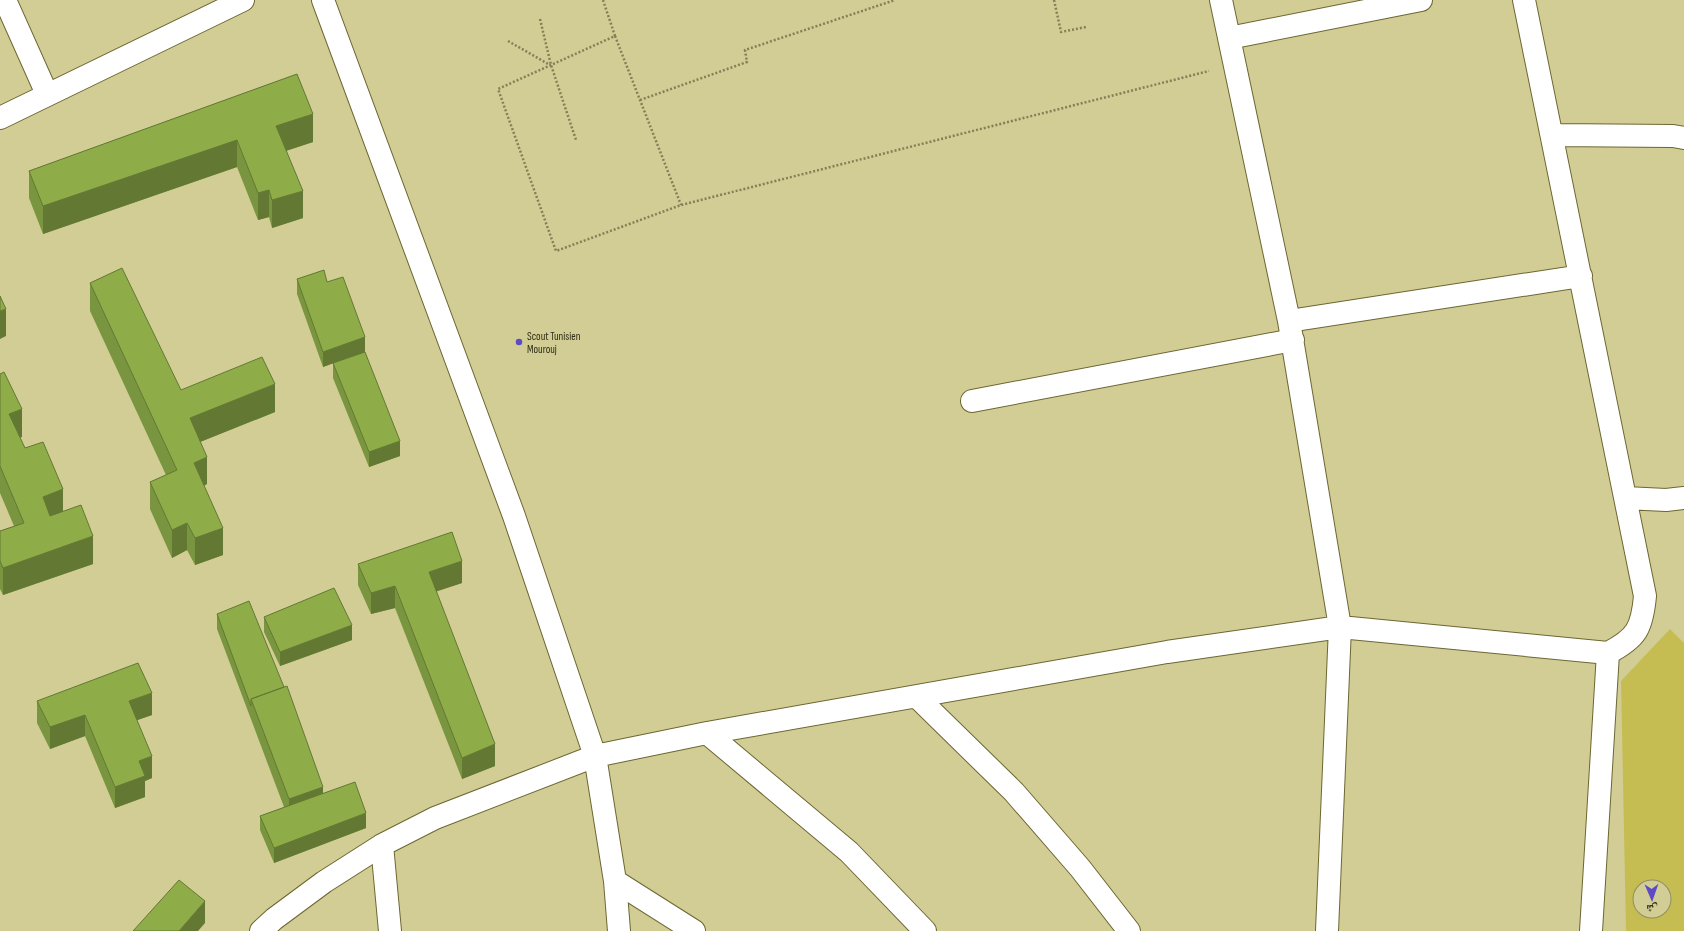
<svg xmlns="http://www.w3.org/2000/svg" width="1684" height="931" viewBox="0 0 1684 931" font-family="'Sofia Sans Condensed','Noto Naskh Arabic',sans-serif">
<rect width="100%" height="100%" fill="#d2cd95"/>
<!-- green -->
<path fill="#c6bd52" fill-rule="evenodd" d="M1670,629L1684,643V931H1626L1621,681ZM1640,887H1664V911H1640Z"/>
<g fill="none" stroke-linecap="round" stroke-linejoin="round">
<!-- minor casing -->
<g stroke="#6c6732" stroke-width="24">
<path id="minor" d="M5,0L47,94
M323,0L514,516L595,756L615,881L619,931
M1221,0L1289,321L1340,627L1327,931
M1229,38L1421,0
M0,118L243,0
M1553,135L1673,136L1684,138
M1289,321L1581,276
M972,401L1293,340
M1625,498L1666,500L1684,498
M917,697L1014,792L1080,868L1129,931
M707,733L849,852L925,931
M382,845L390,931
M615,881L694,931
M261,931L274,919L324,882L382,845L435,818L595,756L707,733L1167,652L1340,627L1608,653C1637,638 1642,628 1645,596L1524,0
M1591,931L1608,653"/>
</g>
<!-- path -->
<path stroke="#838058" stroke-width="2.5" stroke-dasharray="2 2" stroke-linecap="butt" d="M603,0L615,36L498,89L556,251L681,205L1209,71
M1054,0L1061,32L1086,27
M540,19L551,65L576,140
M615,36L681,205
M508,41L550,65
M640,100L747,62L745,50L895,0"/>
<!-- minor -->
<use href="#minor" stroke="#fff" stroke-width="22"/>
</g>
<!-- wall -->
<path fill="#7a953f" d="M297,74L313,142L286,151L303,218L272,228L269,217L258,220L237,167L43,234L29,198V171Z
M297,279L327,282L365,352L400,456L369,467L333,378V363L323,367L297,294Z
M90,283L181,390L275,412L200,442L207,484L204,486L223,555L195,565L187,550L172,558L150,509V482L166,475L90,311Z
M0,374L22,437H20L25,448L63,511L93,564L3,595L0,589V531L14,526L0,493Z
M358,564L462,583L436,591L495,766L462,779L395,608L371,614L358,585Z
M217,614L323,793L366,828L274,863L260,830V816L284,807L217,629Z
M264,617L352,640L280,666L264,632Z
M37,701L152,715L137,720L152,778L145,781V797L115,808L85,736L50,749L37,723Z"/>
<!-- shaded-wall -->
<path fill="#637933" d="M313,114V142L276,154V126Z
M237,140V167L43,234V206Z
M269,190V217L258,220V193Z
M303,191V218L272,228V200Z
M6,309V336L0,339V311Z
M365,337V352L323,367V352Z
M275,384V412L190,446V418Z
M22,409V437L9,441V414Z
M400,441V456L369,467V452Z
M207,457V484L194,490V463Z
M63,489V517L43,525V497Z
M187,523V550L172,558V530Z
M223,528V555L195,565V538Z
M93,536V564L3,595V568Z
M462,561V583L429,594V572Z
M395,586V608L371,614V593Z
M352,625V640L280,666V652Z
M152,693V715L129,723V701Z
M85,715V736L50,749V727Z
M495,744V766L462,779V758Z
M152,756V778L145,781V797L115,808V787L139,761Z
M323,787V808L289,820V799Z
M366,813V828L274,863V848Z
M205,901V923L198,931H179Z"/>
<!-- building -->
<path fill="#8ead49" stroke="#637933" d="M297,74L313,114L276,126L303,191L272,200L269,190L258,193L237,140L43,206L29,171Z
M122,268L181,390L262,357L275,384L190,418L207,457L194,463L223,528L195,538L187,523L172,530L150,482L177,470L90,283Z
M324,270L327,282L343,277L365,337L323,352L297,279Z
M0,296L6,309L0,311Z
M365,352L400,441L369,452L333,363Z
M4,372L22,409L9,414L25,448L43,442L63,489L43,497L50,516L81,505L93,536L3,568L0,561V531L24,523L0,466V374Z
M452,532L462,561L429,572L495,744L462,758L395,586L371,593L358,564Z
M334,588L352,625L280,652L264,617Z
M249,601L284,687L251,699V706L217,614Z
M138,663L152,693L129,701L152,756L139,761L145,776L115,787L85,715L50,727L37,701Z
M287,686L323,787L289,799L251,699Z
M355,782L366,813L274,848L260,816Z
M179,880L205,901L179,931H133Z"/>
<!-- markers -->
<circle fill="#5c4bc4" stroke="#d2cd95" stroke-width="1.5" cx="519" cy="342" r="4"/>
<g text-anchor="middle" stroke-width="4" stroke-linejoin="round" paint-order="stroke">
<!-- poi labels -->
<g font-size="11" fill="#2e2c16" stroke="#d2cd95" text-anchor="start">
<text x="527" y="340">Scout Tunisien<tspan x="527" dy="13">Mourouj</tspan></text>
</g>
</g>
<!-- north arrow -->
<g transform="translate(1652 899) rotate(178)"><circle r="19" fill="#d2cd95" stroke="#908d62"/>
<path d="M0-3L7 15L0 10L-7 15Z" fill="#5c4bc4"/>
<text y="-6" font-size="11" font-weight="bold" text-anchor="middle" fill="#2e2c16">ش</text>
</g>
</svg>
